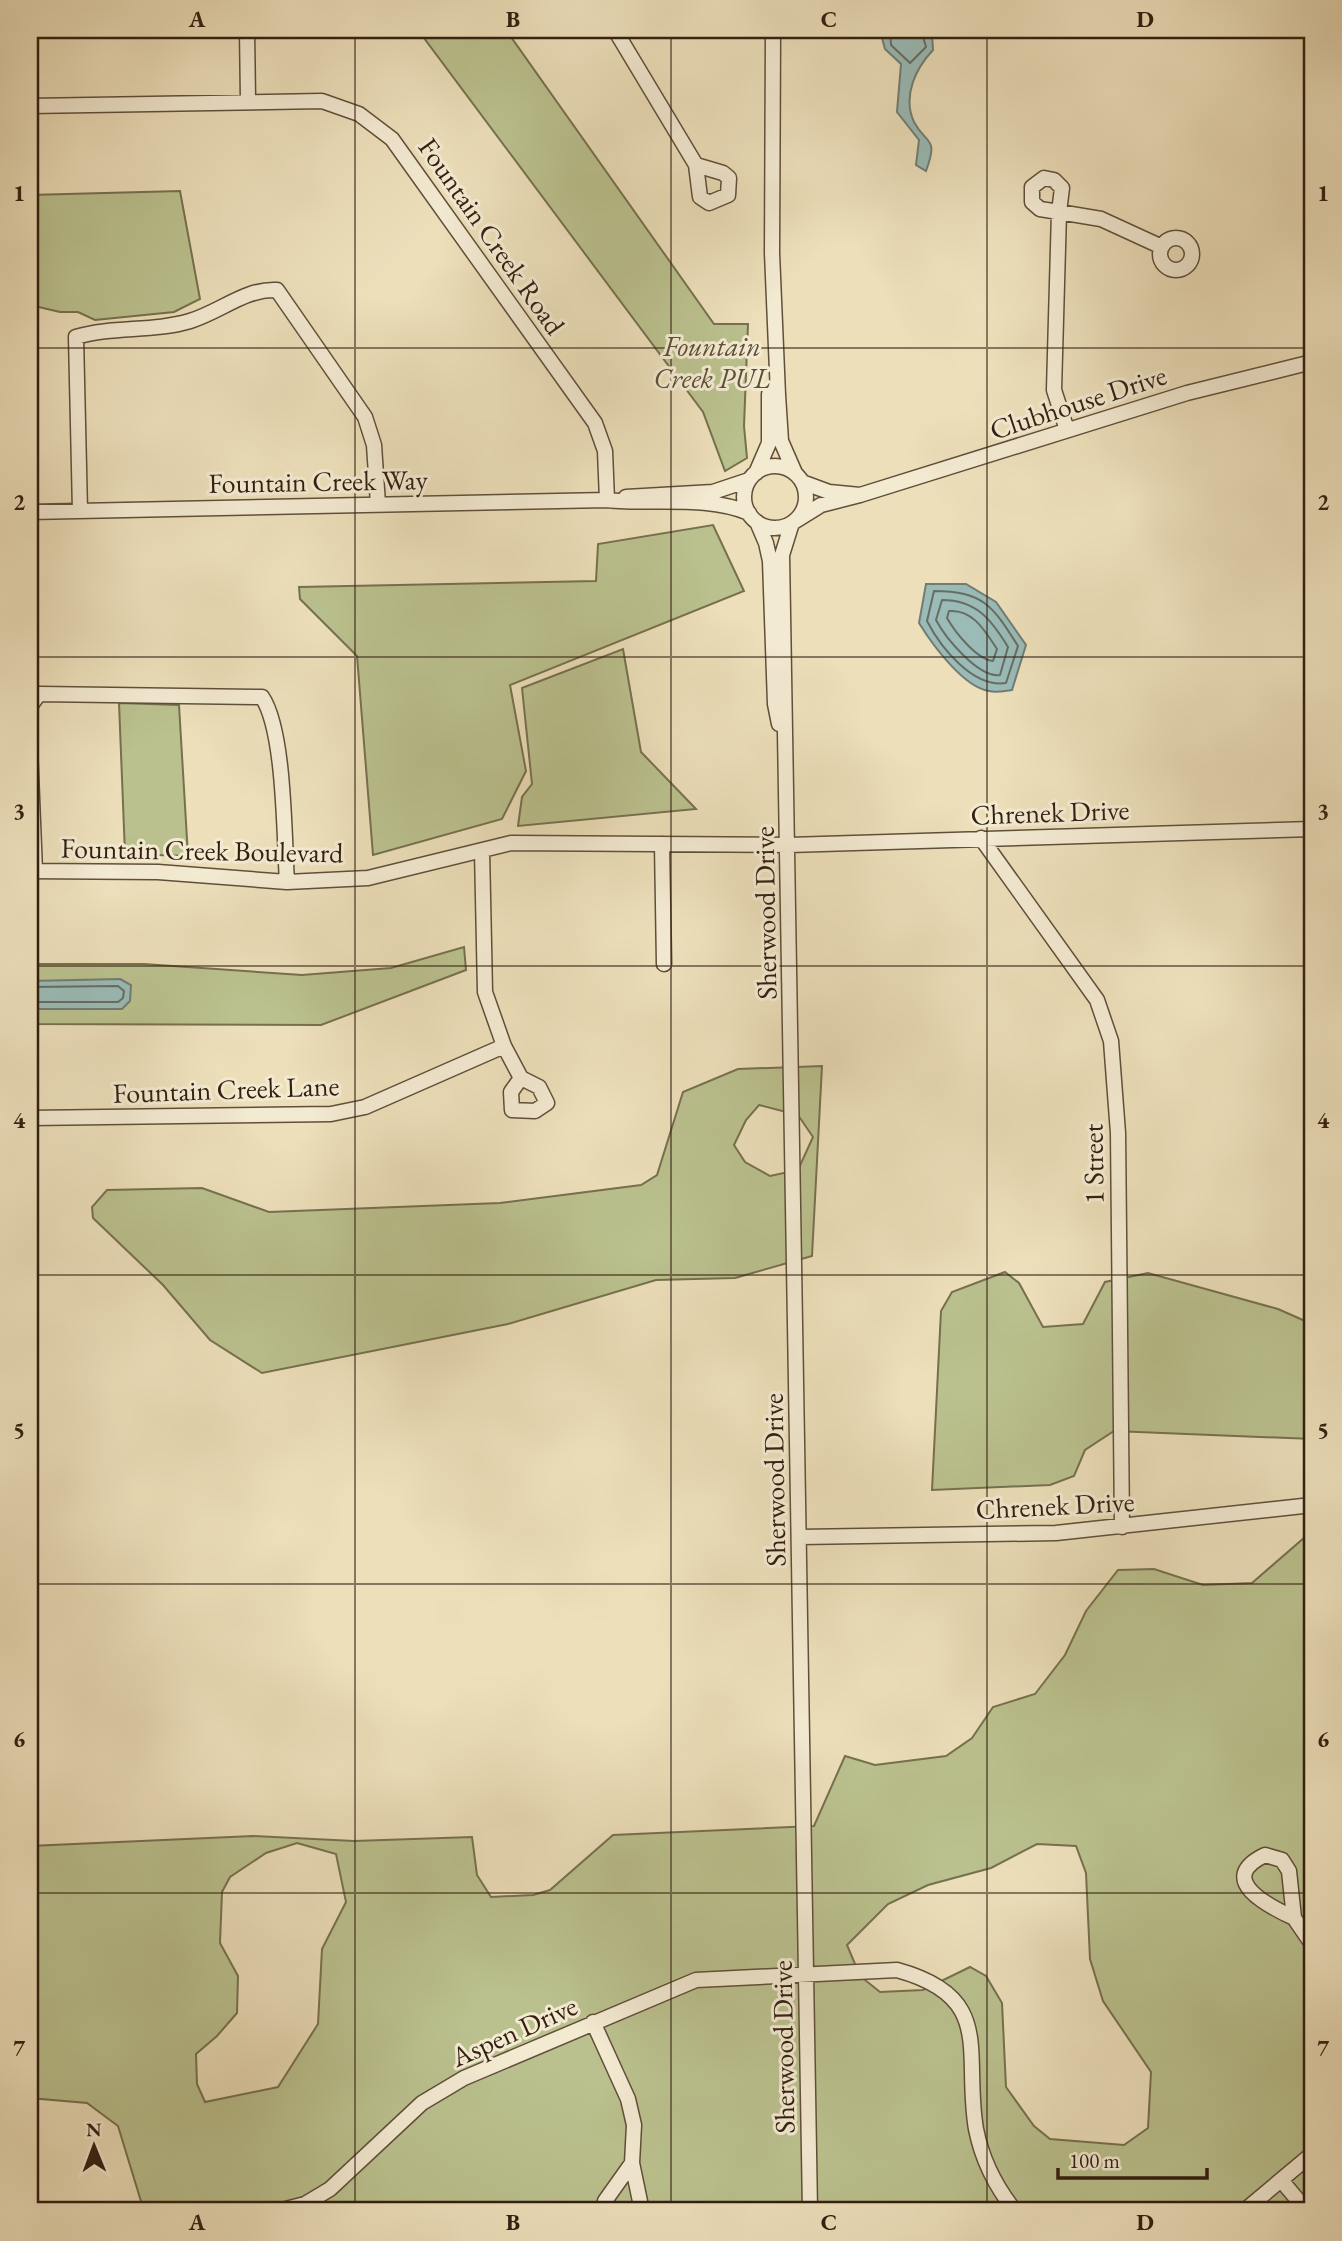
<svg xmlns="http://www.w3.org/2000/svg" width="1342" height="2241" viewBox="0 0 1342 2241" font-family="'EB Garamond',serif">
<rect width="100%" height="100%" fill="#ecdfba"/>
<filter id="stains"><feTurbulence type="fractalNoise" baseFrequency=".00286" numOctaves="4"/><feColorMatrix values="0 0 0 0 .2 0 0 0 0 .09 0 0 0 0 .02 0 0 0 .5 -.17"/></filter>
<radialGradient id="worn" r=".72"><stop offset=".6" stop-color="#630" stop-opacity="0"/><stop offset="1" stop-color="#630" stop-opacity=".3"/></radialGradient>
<!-- green -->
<path fill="#bac18e" stroke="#76704f" stroke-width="2" fill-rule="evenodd" d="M418,30H506L714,324H748L744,426L747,458L725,471L703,412Z
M180,191L200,299L174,312L95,320L78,312H60L30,305V195Z
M713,525L744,591L510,685L526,771L502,819L373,855L357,656L300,599L299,587L596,581L598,544Z
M623,649L641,752L696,809L518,826L522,797L532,784L522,688Z
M119,703L179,705L188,856L125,854Z
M464,947L466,970L321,1025L30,1024V964H144L302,975L391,968Z
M822,1066L812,1256L735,1278L656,1280L508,1324L262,1373L210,1340L163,1285L93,1218L92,1207L107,1190L202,1188L269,1212L500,1203L641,1185L657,1175L683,1092L738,1069ZM759,1105L798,1115L813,1137L798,1170L770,1176L745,1162L734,1145L746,1120Z
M1005,1272L1019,1283L1043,1327L1083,1324L1105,1282L1148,1273L1278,1309L1312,1324V1439L1114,1431L1085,1450L1074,1476L1050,1485L932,1490L941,1311L952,1292Z
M1312,1531V2211H144L118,2126L87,2103L30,2098V1846L253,1836L354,1841L472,1837L477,1875L491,1897L533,1895L550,1890L613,1835L814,1826L845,1756L875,1765L946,1756L972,1738L993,1707L1035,1694L1065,1655L1086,1611L1118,1570L1154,1569L1203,1585L1252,1583ZM297,1843L336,1854L346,1902L322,1949L318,2024L278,2087L205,2102L197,2084L196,2054L217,2036L237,2013L238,1976L220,1943L222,1892L230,1877L266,1853ZM1037,1844L1076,1846L1086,1873L1090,1959L1103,2001L1151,2072L1148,2128L1124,2145L1050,2139L1034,2126L1006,2087L1002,2003L986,1976L970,1967L923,1990L880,1992L860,1976L847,1945L888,1904L928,1885L991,1868Z"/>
<!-- water -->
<path fill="#9abbb7" stroke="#717d74" stroke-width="2" d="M886,30H917L932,34L933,50C916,68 902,96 914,122C926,145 939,136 926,171L916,165L919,140L897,112L901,64L885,49L881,34Z
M926,584H966L996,602L1026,645L1012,690C1005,691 996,693 989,691C963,687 932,644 919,623Z
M120,979L131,985L130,1001L122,1009H30V981Z"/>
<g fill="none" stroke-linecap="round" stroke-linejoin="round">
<!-- shore -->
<path stroke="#666d64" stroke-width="2" d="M890,30L891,45L910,63L926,47L921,30
M934,591C983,591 993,606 1018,646L1006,683C973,688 941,648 927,621Z
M942,600C976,600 991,619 1008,647L1000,675C978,678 945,637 936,620Z
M949,611C973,609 985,631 997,649L993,661C976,659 955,632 947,618Z
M30,987L118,986L124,991L123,998L118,1002H30"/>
<!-- minor casing -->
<g stroke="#614f3a" stroke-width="17">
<path id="minor" d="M247,30L248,100
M615,30L696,165L700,197L709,203L728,195L729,178L723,173L696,165
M773,30L772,253L778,395L781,441L795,473
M30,106L322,101L359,114L392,139L595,423L605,451L607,500
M1044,178L1054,180L1062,188L1059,212L1040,209L1032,202V187Z
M1160 254a16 16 0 1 1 32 0a16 16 0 1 1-32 0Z
M1067,430L1054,390L1059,212L1101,219L1162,247
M744 497a31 31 0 1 1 62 0a31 31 0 1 1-62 0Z
M756,473L769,443V394
M802,482L829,492L860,495L821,505L792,523L782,555L810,2211
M860,495L1187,393L1312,362
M626,497L713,492L749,480
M80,511L76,337C113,326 153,332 190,321C220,312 246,288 277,290L365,417L374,445L378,504
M30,512L607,500C653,505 706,495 749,513
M757,522L766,543L770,561L775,704L779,724
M30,716L31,705L39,694L262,697C285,731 284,838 287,882
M30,748L35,871
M981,838L1097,1000L1111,1041L1118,1133L1122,1527
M662,844L664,964
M482,850L485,992L504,1046L521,1078L539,1087L547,1103L535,1111L512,1110L511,1092L521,1078
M30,871L158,872L287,882L368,878L511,843L789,845L1312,829
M30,1118L331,1114L365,1107L504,1046
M800,1537L1056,1533L1312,1505
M1294,1918C1268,1906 1215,1879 1265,1855L1282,1860L1289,1871L1294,1918L1312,1944
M593,2022L628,2099L634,2125L632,2163L642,2211
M1281,2180L1307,2211
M278,2211L305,2204L330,2189L422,2103L464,2078L696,1980L897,1970C996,1997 963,2052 976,2129C982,2160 996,2187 1015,2211
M603,2211L605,2201L632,2163
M1244,2211L1312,2154"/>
</g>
<!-- minor -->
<use href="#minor" stroke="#f3ead2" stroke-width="14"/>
</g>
<!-- grid -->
<path fill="none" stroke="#331f10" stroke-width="2" stroke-opacity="0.55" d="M355,30V2211M671,30V2211M987,30V2211M30,348H1312M30,657H1312M30,966H1312M30,1275H1312M30,1584H1312M30,1893H1312"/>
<g text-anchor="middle" stroke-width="6" stroke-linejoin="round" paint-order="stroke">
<!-- street labels -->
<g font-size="28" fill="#331f10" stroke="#f3ead2">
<text transform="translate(492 236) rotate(55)" y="10">Fountain Creek Road</text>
<text transform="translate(1078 402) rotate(-18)" y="10">Clubhouse Drive</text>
<text transform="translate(318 481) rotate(-1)" y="10">Fountain Creek Way</text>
<text transform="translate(1050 812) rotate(-2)" y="10">Chrenek Drive</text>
<text transform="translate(202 850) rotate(1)" y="10">Fountain Creek Boulevard</text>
<text transform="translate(765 913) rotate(-91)" y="10">Sherwood Drive</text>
<text transform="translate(226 1089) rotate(-2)" y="10">Fountain Creek Lane</text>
<text transform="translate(1093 1164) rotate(-91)" y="10">1 Street</text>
<text transform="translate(774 1480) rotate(-91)" y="10">Sherwood Drive</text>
<text transform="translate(1055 1505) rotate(-3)" y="10">Chrenek Drive</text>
<text transform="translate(514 2031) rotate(-24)" y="10">Aspen Drive</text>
<text transform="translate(783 2047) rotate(-91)" y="10">Sherwood Drive</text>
</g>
<!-- park labels -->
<g font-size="28" font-style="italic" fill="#5c5036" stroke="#f3ead2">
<text x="712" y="356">Fountain<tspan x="712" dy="32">Creek PUL</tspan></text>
</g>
</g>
<!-- margin -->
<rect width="1342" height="2241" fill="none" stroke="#ecdfba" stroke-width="77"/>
<!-- north arrow -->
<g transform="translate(94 2146) rotate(359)" stroke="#f3ead2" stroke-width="5" paint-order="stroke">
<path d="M0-5L12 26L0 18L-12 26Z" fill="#331f10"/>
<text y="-10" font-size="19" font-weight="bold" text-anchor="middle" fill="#331f10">N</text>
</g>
<!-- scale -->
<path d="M1058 2168v10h149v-10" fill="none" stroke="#331f10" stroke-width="3.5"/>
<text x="1069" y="2168" font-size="21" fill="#331f10" stroke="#f3ead2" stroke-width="5" paint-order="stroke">100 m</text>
<rect x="38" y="38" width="1266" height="2164" fill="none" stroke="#331f10" stroke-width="2.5"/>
<g font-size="23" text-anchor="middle" font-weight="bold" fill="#331f10">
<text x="197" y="27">A</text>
<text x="513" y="27">B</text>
<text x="829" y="27">C</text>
<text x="1145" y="27">D</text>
<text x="19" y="201">1</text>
<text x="1323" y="201">1</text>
<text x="19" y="510">2</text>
<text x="1323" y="510">2</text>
<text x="19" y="819">3</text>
<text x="1323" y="819">3</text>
<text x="19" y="1128">4</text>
<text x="1323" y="1128">4</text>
<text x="19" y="1438">5</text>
<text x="1323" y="1438">5</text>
<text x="19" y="1747">6</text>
<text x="1323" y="1747">6</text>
<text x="19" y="2056">7</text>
<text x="1323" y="2056">7</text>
<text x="197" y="2230">A</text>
<text x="513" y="2230">B</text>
<text x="829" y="2230">C</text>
<text x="1145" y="2230">D</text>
</g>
<rect width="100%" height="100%" filter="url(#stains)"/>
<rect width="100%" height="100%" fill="url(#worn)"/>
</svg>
